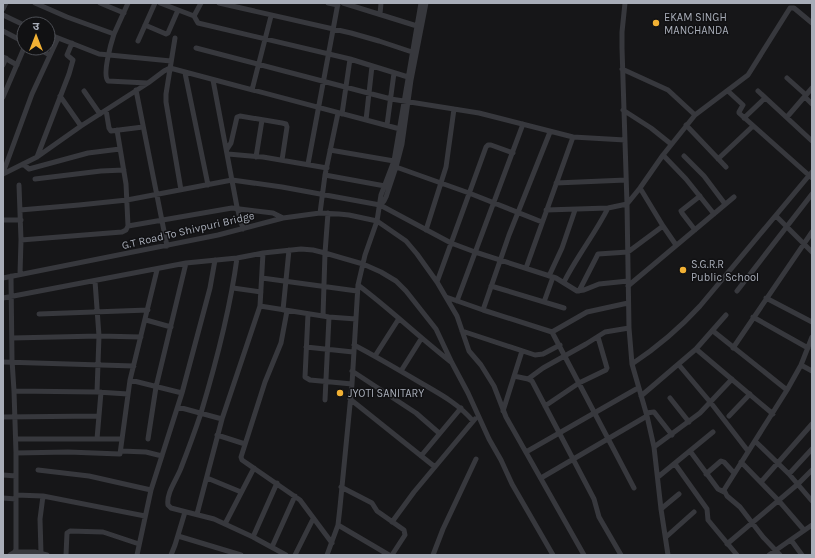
<svg xmlns="http://www.w3.org/2000/svg" width="815" height="558" viewBox="0 0 815 558" font-family="Karla,'Noto Sans Devanagari',sans-serif">
<rect width="100%" height="100%" fill="#161618"/>
<g fill="none" stroke-linecap="round" stroke-linejoin="round">
<!-- minor -->
<path stroke="#37383d" stroke-width="5" d="M35,3L67,17L114,34C111,43 102,75 108,81L147,83
M100,3L124,13
M160,3L194,16L198,23L350,59L408,77
M219,3L351,33L379,41L412,52
M328,3L338,5
M343,3L417,26
M625,3L622,32V48L627,204L629,328L632,364L647,416L654,447L661,509L668,555
M3,9L6,3
M380,14L381,3
M3,15L24,25
M194,16L201,3
M145,25L166,34L168,33L178,10
M3,31L24,42
M48,34L99,54L171,61
M114,34L128,3
M175,38L166,94V102L181,190
M138,41L155,3
M36,48L50,55
M196,48L391,99L479,113L573,137L625,140
M3,57L17,65
M3,65L6,58
M622,69L668,90L695,115
M185,73L208,185
M787,78L806,95
M213,80L237,207L243,229
M136,90L167,246
M252,90L271,16
M84,91L100,114
M728,91L743,105L739,112V113L812,178
M758,91L812,141
M60,96L81,126
M3,97L24,48
M805,97L812,104
M106,110L109,128L111,131L143,127
M623,110L651,128L671,144
M342,114L350,59
M787,117L812,88
M744,118L765,98
M366,120L372,66
M387,125L394,73
M686,125L726,167
M227,149L231,143L237,117L240,116L282,123L286,124L287,127L282,160
M330,150L394,161
M228,154L263,157L327,168
M663,155L686,179L714,214
M684,156L704,176L725,204
M37,157L69,74L73,60L67,55L72,43
M256,157L262,120
M718,159L753,126
M23,164L29,169L88,153L120,149
M308,164L338,3
M396,167L469,193L542,222
M3,173L32,94L58,38
M3,174L37,157L81,126L148,83L164,71L170,68L400,129
M325,175L385,186
M35,179L101,171L124,170
M556,183L626,180
M19,185L21,240L20,274
M640,188L663,226L676,245
M380,205L384,201L386,197L396,167L402,144L411,80L426,3
M20,210L79,205L127,200L232,180L282,187L380,205L451,243L475,252L556,278L577,291L584,290L599,284L628,281
M546,210L608,208L627,204L640,188L663,155L695,115L748,75L790,8H794L812,23
M320,213L325,175L338,113
M776,216L812,252
M3,220H21
M128,226L232,208L273,213L283,218
M426,230L446,167L454,109
M695,230L682,213L681,211L700,196
M21,240L122,232L126,230L128,226L126,184L117,130
M237,258C230,310 216,363 201,413C195,431 188,450 181,468C177,479 166,493 168,505L171,508L214,519L253,537L286,555
M526,268L573,137
M549,276L562,248L575,210
M3,278L218,235L283,218L320,213L339,214L349,215L377,221L406,241L417,254L437,282L457,316L469,351L481,365L494,386L506,417L584,555
M262,278L357,291
M95,281L99,336L97,392
M437,282L486,147L488,145H491L513,153
M564,282C577,256 595,234 608,208
M358,285C390,309 419,337 451,362
M491,286L564,308
M628,286L734,197
M233,288L261,292
M579,291L598,254L628,252L663,226
M737,291L812,194
M446,297L483,310L552,332L634,488
M3,298L186,263L237,258L263,253L301,249L313,250L325,253L363,264L381,272L396,281L406,291L436,329L452,363L468,393L489,439L501,460L512,484L553,555
M766,298L812,322
M457,301L523,124
M544,302L553,277
M260,306L329,317L356,319
M283,310L289,250
M483,310L509,235L550,132
M287,311L281,343L265,382L241,457L242,460L300,500L332,543
M39,314L148,310
M308,314L305,377L310,380L352,384
M323,316L325,253L328,213
M753,317L808,348
M146,320L171,327
M462,331L535,355L543,354L560,345
M713,331L787,390
M552,332L587,312L628,303
M12,338L99,336L141,337
M354,345C377,357 399,370 421,383C440,394 459,404 473,421
M306,347L353,352
M733,348L812,232
M696,349L773,414
M375,356L398,320
M3,362L134,366
M632,364C659,346 678,330 700,306L812,172
M679,365L711,403L748,451
M801,365L812,371
M352,371L416,413L439,433
M401,371L421,339
M514,376L528,379L532,381L594,499L599,517L621,555
M528,379L543,368L586,344L605,332L629,328
M130,380L182,393
M14,391L97,392L128,394
M641,396L696,349L726,315
M670,398L689,422
M350,399L435,467
M325,400L329,317
M545,406L579,383L606,370L607,368L598,337
M178,407L222,419
M503,411L522,351
M646,413L654,412L672,435
M729,416L750,394
M3,417L99,416
M217,435L245,444
M16,439H122
M97,439L101,392
M148,439L156,387L186,263
M755,441L789,474L812,501
M654,447L700,413L732,379
M121,451L146,452L162,456
M690,451L718,489L724,492
M526,452L638,388
M16,453L68,452L120,454L130,380L157,270
M421,456L461,408
M741,462L779,501L804,530
M675,464L707,509L708,520L737,555
M38,470L89,476L151,490
M706,474L721,461L724,462L734,473
M789,474L812,449
M3,475L16,476
M658,477L713,432
M207,478L241,492
M541,478L647,416
M761,482L812,424
M341,487L372,503L377,511L404,530L405,535L392,555
M16,495L43,496L145,516
M3,498L16,499
M661,509L679,494
M197,514L222,419L260,306L263,253
M392,522L414,492L475,419
M225,524L254,468
M338,525L389,555
M178,536L241,555
M253,537L277,483
M666,537L694,512
M791,540L802,555
M727,544L798,484L812,470
M272,547L295,496
M15,552H35L47,555
M41,553L40,519L43,496
M10,555L15,552L16,549V453L14,391L12,360L11,276
M66,555L67,533L70,531L103,532L139,544
M137,555L151,490L182,393L210,288L215,260
M171,555L175,545L185,512
M295,555L313,519
M327,555L338,525L340,507L352,384L358,285L365,255L377,221L381,195L394,161L421,3
M433,555L443,529L476,459
M769,555L812,525
M780,555L763,537L740,507L727,496L724,490L787,390L801,365L812,337"/>
</g>
<!-- markers -->
<g fill="#f2b134" stroke="#111113" stroke-width="1.5">
<circle cx="656" cy="23" r="4"/>
<circle cx="683" cy="270" r="4"/>
<circle cx="340" cy="393" r="4"/>
</g>
<g text-anchor="middle" stroke-width="3" stroke-linejoin="round" paint-order="stroke">
<!-- poi labels -->
<g font-size="11" fill="#a8adb8" stroke="#111113" text-anchor="start">
<text x="664" y="21">EKAM SINGH<tspan x="664" dy="13">MANCHANDA</tspan></text>
<text x="691" y="268">S.G.R.R<tspan x="691" dy="13">Public School</tspan></text>
<text x="348" y="397">JYOTI SANITARY</text>
</g>
<!-- street labels -->
<g font-size="11" fill="#a8adb8" stroke="#111113">
<text transform="translate(188 230) rotate(-13)" y="4">G.T Road To Shivpuri Bridge</text>
</g>
</g>
<!-- border -->
<rect width="815" height="558" fill="none" stroke="#a8adb8" stroke-width="8"/>
<!-- north arrow -->
<g transform="translate(36 36)"><circle r="19" fill="#111113" stroke="#4d4f55"/>
<path d="M0-3L7 15L0 10L-7 15Z" fill="#f2b134"/>
<text y="-6" font-size="11" font-weight="bold" text-anchor="middle" fill="#a8adb8">उ</text>
</g>
</svg>
